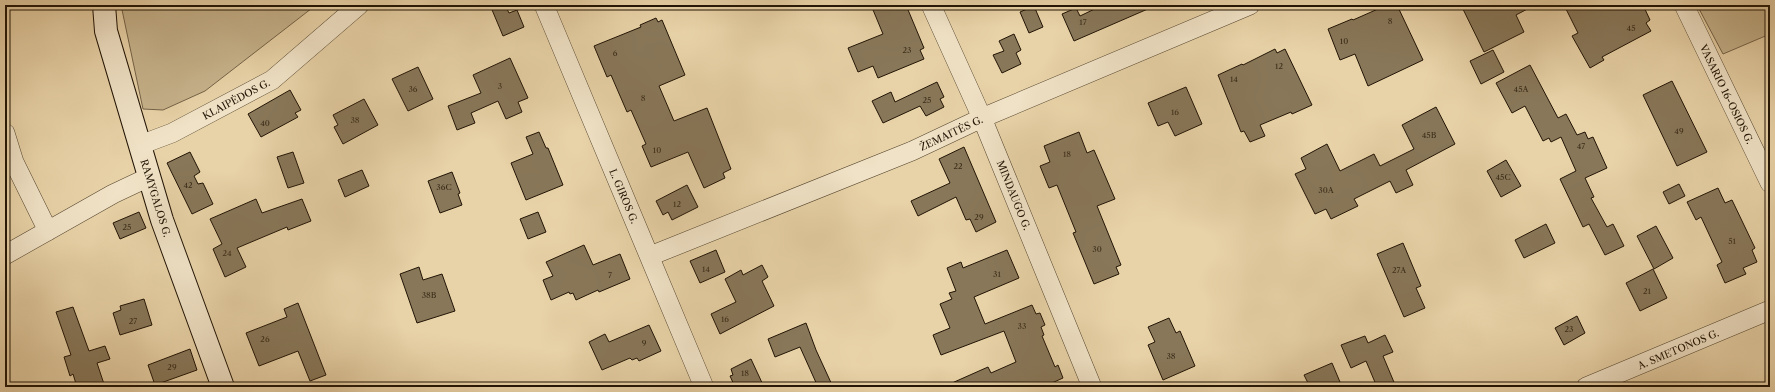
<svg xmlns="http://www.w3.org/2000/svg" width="1775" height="392" viewBox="0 0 1775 392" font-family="'Libre Caslon Text',serif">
<rect width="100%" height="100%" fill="#e8d2a7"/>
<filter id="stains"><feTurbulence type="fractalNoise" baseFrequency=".005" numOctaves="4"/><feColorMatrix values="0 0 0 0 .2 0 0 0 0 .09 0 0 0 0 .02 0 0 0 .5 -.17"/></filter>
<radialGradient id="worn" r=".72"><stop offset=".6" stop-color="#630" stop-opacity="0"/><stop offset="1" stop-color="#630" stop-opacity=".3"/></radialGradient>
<!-- green -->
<path fill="#c6b28b" stroke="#746348" d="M121,5H316L205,91L163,110L143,109Z
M1697,5H1770V34L1723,54Z"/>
<!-- building -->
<path fill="#887759" stroke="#211405" d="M490,5H505L509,13L517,10L524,27L503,36Z
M871,5H906L924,48L920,50L924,59L878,78L873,66L858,72L848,48L883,34Z
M1103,5H1157L1074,41L1062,14L1076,8L1080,16Z
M1387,5H1397L1423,60L1368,86L1355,54L1340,60L1328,29L1352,19L1353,20Z
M1461,5H1535L1516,15L1524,32L1484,52Z
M1564,5H1643L1650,20L1646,23L1651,31L1602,57L1604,60L1590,68L1572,36L1578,33Z
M1034,6L1043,27L1029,33L1020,12Z
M656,18L658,22L662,20L685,75L659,86L674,121L707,108L731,169L723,173L725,178L704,188L688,152L651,167L642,146L646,144L631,110L627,112L611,75L607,77L594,46L641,27L640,25Z
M1014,34L1021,50L1016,53L1021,64L1002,73L993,55L1004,51L999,41Z
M1275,49L1277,53L1285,49L1312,105L1292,114L1291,112L1260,125L1265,136L1250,142L1244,131L1241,132L1218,75L1242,64L1243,65Z
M1493,50L1504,72L1481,84L1470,61Z
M510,58L528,98L518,102L522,112L506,119L498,101L471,113L475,123L457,130L448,106L481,93L473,75Z
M1530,65L1558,118L1566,114L1577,135L1585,132L1588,139L1593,137L1607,168L1585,178L1594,197L1591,198L1607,227L1613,224L1624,246L1605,255L1589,224L1583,227L1560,179L1576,171L1561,137L1551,142L1549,138L1543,141L1525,106L1512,113L1496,83Z
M418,67L433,99L408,111L392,79Z
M1672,81L1707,152L1677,166L1643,95Z
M937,82L944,97L940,99L944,107L926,116L920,106L883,123L872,101L891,92L895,102Z
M1186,87L1202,124L1175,136L1168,122L1158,126L1148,103Z
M290,90L301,110L295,113L298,117L261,137L248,114Z
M364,99L378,125L343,144L334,127L338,125L333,115Z
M1436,107L1455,144L1406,170L1413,185L1396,193L1390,181L1354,199L1358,206L1331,219L1326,209L1315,214L1295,174L1306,169L1301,158L1327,144L1340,171L1374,154L1380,166L1414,149L1402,125Z
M539,132L546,148H548L563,185L526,200L511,163L533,154L526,137Z
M1079,132L1087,153L1094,150L1115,199L1097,206L1121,265L1116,267L1119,274L1094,284L1073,233L1076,232L1057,185L1049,188L1040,166L1050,162L1044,146Z
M964,147L996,222L976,232L970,219L966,220L956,197L918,216L911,201L950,183L939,159Z
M190,152L200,172L194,176L198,184L203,183L213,204L192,214L167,163Z
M293,152L304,183L288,188L277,157Z
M1506,160L1521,186L1501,197L1487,171Z
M362,170L369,186L345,197L338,180Z
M452,172L460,193L458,194L462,205L440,213L428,181Z
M1679,184L1685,196L1669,204L1663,192Z
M687,185L698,207L672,220L668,212L663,215L656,201Z
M1718,188L1725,203L1732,200L1755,248L1752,250L1757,262L1743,268L1746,274L1725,283L1717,265L1722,262L1701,217L1696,220L1687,202Z
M256,199L262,213L302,199L311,221L288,230L287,227L237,248L246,267L225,277L213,249L222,244L210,219Z
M139,212L146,228L120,239L113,223Z
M538,212L546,232L528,239L520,219Z
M1546,224L1555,243L1524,258L1515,240Z
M1656,226L1673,258L1654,269L1637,236Z
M1403,243L1421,286L1416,288L1425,308L1404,317L1377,254Z
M584,245L593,265L620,254L630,279L599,292L598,290L576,300L573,293L570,294L569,292L551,300L543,280L553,276L546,262Z
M716,250L725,272L700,283L690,261Z
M1007,250L1019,278L974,297L985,324L1032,305L1036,314L1040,313L1045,325L1041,327L1044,335L1042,336L1055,367L1058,365L1063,378L1043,387H943L988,367L991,373L1016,362L1004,331L941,355L933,335L950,328L940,304L952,299L949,293L956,291L947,268L961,262L963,268Z
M762,265L768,277L762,281L774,306L720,334L711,314L736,302L725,279L741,270L743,275Z
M419,267L423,280L442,274L455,311L417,323L400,274Z
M1653,269L1667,298L1640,311L1626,283Z
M144,299L152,325L120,335L113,313L121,310L120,306Z
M298,303L326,375L310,381L298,351L259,366L246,333L287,317L284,309Z
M73,307L89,351L105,346L110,359L97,363L105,387H77L73,374L70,376L64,357L71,355L56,312Z
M1577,316L1585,333L1564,345L1555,328Z
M1169,318L1176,333L1180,331L1195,366L1163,380L1148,345L1155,342L1148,327Z
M806,323L816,350L833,387H818L800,347L775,357L768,339Z
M649,325L661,351L639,361L637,358L632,360L630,358L602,370L589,342L605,334L609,342Z
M1385,335L1393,352L1383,356L1396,387H1377L1366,361L1351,368L1341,345L1365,336L1368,343Z
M190,349L197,370L155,385L148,365Z
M751,359L764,387H735L730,376L733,375L731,369Z
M1332,363L1340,382L1329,387H1310L1304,375Z"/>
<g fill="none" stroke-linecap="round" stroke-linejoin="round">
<!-- minor casing -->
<g stroke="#53442e" stroke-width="20">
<path id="minor" d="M544,5L704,387
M931,5L982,118L1092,387
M1684,5L1770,183
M5,133L14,162L48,231
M140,145L172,133L272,80L359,5
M5,255L113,194L149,177
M650,256L912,151L982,118L1250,5
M1586,387L1770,310"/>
</g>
<!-- secondary casing -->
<g stroke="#211405" stroke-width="24">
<path id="secondary" d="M104,5L106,31L162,220L223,387"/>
</g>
<!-- minor -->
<use href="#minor" stroke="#f0e2c6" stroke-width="19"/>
<!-- secondary -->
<use href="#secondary" stroke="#f0e2c6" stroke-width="22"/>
</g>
<g text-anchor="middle" stroke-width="3.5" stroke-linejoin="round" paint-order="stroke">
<!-- number labels -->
<g font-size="8" fill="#3b2d1a">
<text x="1390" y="24">8</text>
<text x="1083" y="25">17</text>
<text x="1631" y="31">45</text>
<text x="1344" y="44">10</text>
<text x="907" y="53">23</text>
<text x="615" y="56">6</text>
<text x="1279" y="69">12</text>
<text x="1234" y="82">14</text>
<text x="500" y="89">3</text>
<text x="413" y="92">36</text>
<text x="1521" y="92">45A</text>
<text x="643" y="101">8</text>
<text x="927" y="103">25</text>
<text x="1175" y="115">16</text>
<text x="355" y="123">38</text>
<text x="265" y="126">40</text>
<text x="1679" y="134">49</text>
<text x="1429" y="138">45B</text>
<text x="1581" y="149">47</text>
<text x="657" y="153">10</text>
<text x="1067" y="157">18</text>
<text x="958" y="169">22</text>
<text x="1503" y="180">45C</text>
<text x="188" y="188">42</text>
<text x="444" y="190">36C</text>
<text x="1326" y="193">30A</text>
<text x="677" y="207">12</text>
<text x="979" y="220">29</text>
<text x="127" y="230">25</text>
<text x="1732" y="244">51</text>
<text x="1097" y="252">30</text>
<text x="227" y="256">24</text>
<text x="706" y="272">14</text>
<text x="1399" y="273">27A</text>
<text x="997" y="277">31</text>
<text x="610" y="278">7</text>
<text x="1647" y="294">21</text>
<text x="429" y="298">38B</text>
<text x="725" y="322">16</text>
<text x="133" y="324">27</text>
<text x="1022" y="329">33</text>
<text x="1569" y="332">23</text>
<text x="265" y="342">26</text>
<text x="644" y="346">9</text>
<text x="1171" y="359">38</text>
<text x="172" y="370">29</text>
<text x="745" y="376">18</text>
</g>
<!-- street labels -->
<g font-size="10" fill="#211405" stroke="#f0e2c6">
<text transform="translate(1727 94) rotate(64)" y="4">VASARIO 16-OSIOS G.</text>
<text transform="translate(236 99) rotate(-28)" y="4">KLAIPĖDOS G.</text>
<text transform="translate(951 133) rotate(-25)" y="4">ŽEMAITĖS G.</text>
<text transform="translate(1014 195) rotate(68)" y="4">MINDAUGO G.</text>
<text transform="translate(624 196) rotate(67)" y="4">L. GIROS G.</text>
<text transform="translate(156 198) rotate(73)" y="4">RAMYGALOS G.</text>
<text transform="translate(1678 349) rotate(-23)" y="4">A. SMETONOS G.</text>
</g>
</g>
<!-- margin -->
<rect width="1775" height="392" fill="none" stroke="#e8d2a7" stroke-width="20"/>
<rect x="6" y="6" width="1763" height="380" fill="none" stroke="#211405" stroke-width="2"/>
<rect x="10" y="10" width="1755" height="372" fill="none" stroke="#211405"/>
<rect width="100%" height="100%" filter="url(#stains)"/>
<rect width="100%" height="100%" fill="url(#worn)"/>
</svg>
